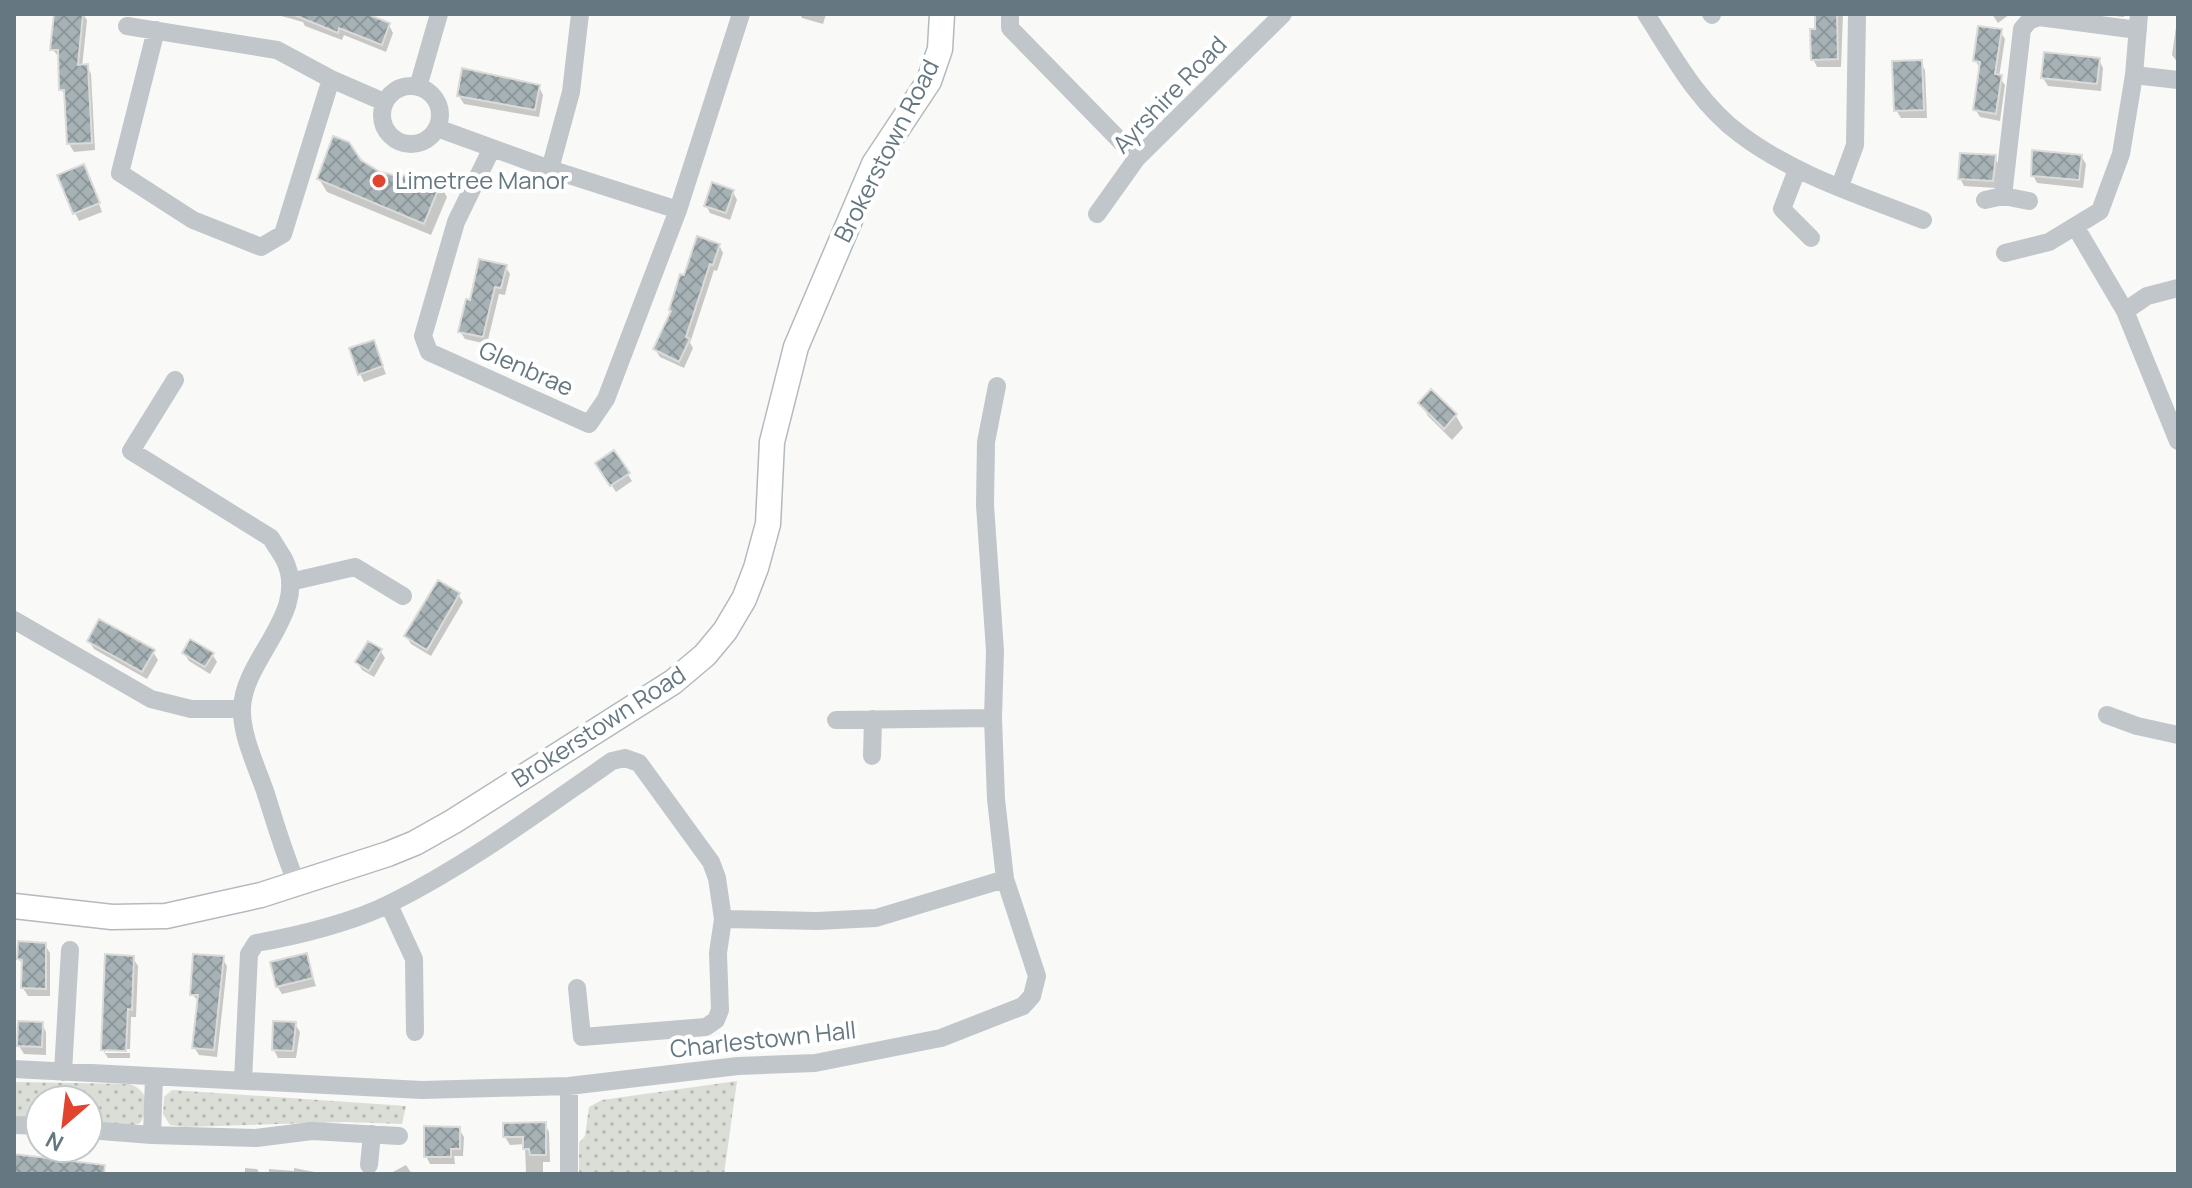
<svg xmlns="http://www.w3.org/2000/svg" width="2192" height="1188" viewBox="0 0 2192 1188" font-family="Manrope,sans-serif">
<defs>
<pattern id="grass-dots" width="8" height="8" patternUnits="userSpaceOnUse" patternTransform="scale(2)"><rect width="8" height="8" fill="#daded6"/><path d="M2 2h.1M6 6h.1" fill="none" stroke="#b4b9b3" stroke-width="1.8" stroke-linecap="round"/></pattern>
<pattern id="building-cross-hatch" width="8" height="8" patternUnits="userSpaceOnUse" patternTransform="scale(2)"><rect width="8" height="8" fill="#a7b2b6"/><path d="M0 0l8 8M0 8l8-8" fill="none" stroke="#8c9699"/></pattern>
</defs>
<rect width="100%" height="100%" fill="#f9f9f7"/>
<!-- grass -->
<path fill="url(#grass-dots)" d="M737,1081L724,1174H579V1143L585,1136L589,1107L602,1100Z
M14,1082L130,1084C149,1091 150,1107 140,1123L131,1126L88,1123V1100H40V1120L14,1118Z
M172,1090L406,1106L402,1124L345,1122L186,1127L170,1125L163,1114L164,1097Z"/>
<!-- shadow -->
<path fill="#0003" d="M56,14H83L87,20L82,67L87,66L91,74L95,150L74,152L69,144L66,97L61,89L60,58L52,49Z
M274,14H358L389,25L393,33L386,52L344,35L342,40L305,26L303,22Z
M800,14H826L823,24L802,18Z
M1817,14H1843L1841,67H1817L1813,59Z
M1992,14H2010L1998,23Z
M2094,14H2124V17Z
M2176,27H2178V63L2172,55Z
M2000,31L2005,39L1999,77L2005,85L2000,121L1980,117L1975,109L1980,68L1975,60Z
M2099,60L2103,68L2101,91L2048,86L2043,78Z
M1920,62L1925,70L1927,118H1901L1896,110Z
M539,87L543,95L539,117L464,104L459,96Z
M2081,156L2086,164L2083,188L2037,183L2033,175Z
M1994,157L1999,165L1996,188L1964,186L1960,178Z
M360,161L379,174L440,185L447,197L431,235L327,192L319,179Z
M88,174L102,212L79,221L75,213Z
M733,192L737,200L730,220L710,213L706,205Z
M719,245L723,253L717,271L714,270L690,343L693,348L684,368L660,357L655,349Z
M505,266L510,274L505,295L499,294L487,344L465,339L460,331L472,302Z
M373,342L386,374L364,382L360,374Z
M1431,392L1456,416L1463,428L1452,440L1428,416L1421,403Z
M614,453L632,481L616,492L602,471Z
M458,594L463,602L431,656L411,644L406,636Z
M89,641L153,652L158,660L147,679L94,649Z
M380,650L385,658L374,677L362,670L357,662Z
M184,653L212,654L217,662L210,674L189,661Z
M45,945L50,953V996H28L23,988L24,967L19,959Z
M306,956L316,986L282,994L277,986Z
M133,958L138,966L136,1017H131L130,1049H105V1053H130V1058H108L103,1050Z
M222,958L227,966L217,1057L199,1055L194,1047L199,1002L192,994Z
M42,1024L46,1032V1055L24,1054L19,1046Z
M295,1024L300,1032L296,1058H278L274,1050Z
M545,1124L549,1132L550,1162H543V1174H526L525,1144L510,1145L505,1137Z
M459,1129L464,1137L463,1156H454L455,1164H430L426,1156Z
M406,1165L412,1174H389Z
M245,1168L257,1169L260,1174H245Z
M294,1168L325,1174H269V1169L294,1171Z"/>
<!-- building -->
<path fill="url(#building-cross-hatch)" stroke="#dbdbd9" stroke-width="2" d="M54,14H83L78,65L88,64L92,143L67,144L64,90H59L58,50H50Z
M292,14H367L390,23L382,45L339,28L338,33Z
M1815,14H1837L1838,59L1811,60L1810,29H1815Z
M1978,26L2002,29L1995,74L2002,75L1996,114L1973,110L1980,62L1973,61Z
M2044,52L2100,58L2097,84L2041,78Z
M1922,60L1924,110L1894,111L1892,61Z
M462,68L540,85L535,110L457,96Z
M333,136L349,142L361,160L380,172L398,176L419,174L441,183L424,224L317,179Z
M2032,150L2082,155L2079,180L2031,176Z
M1960,153L1996,155L1993,181L1958,179Z
M84,164L100,203L73,214L57,175Z
M712,182L734,190L726,213L704,206Z
M697,236L720,244L713,265L710,264L686,337L690,339L679,362L653,349L671,311L669,310L680,274L684,275Z
M479,259L507,265L501,288L495,287L483,337L458,332L466,299L470,300Z
M374,340L383,366L358,375L349,348Z
M1431,389L1457,414L1444,429L1418,403Z
M614,450L630,473L610,486L595,463Z
M438,580L460,593L427,650L404,636Z
M99,619L155,650L142,672L87,641Z
M190,639L214,653L205,667L182,653Z
M368,641L382,649L369,671L355,662Z
M18,941L46,943V989L21,988L22,960L17,959Z
M307,953L313,978L276,987L270,962Z
M105,954L134,956L132,1010L128,1009L126,1051L101,1050Z
M193,954L224,956L214,1050L192,1048L198,995H190Z
M18,1021L43,1022L42,1047L17,1046Z
M273,1021L296,1022L293,1051L272,1050Z
M546,1122V1155H530L529,1149H523V1137H503V1123Z
M424,1126L460,1127V1149H451V1157H424Z
M14,1154L105,1165L104,1174H14Z"/>
<g fill="none" stroke-linecap="round" stroke-linejoin="round">
<!-- secondary casing -->
<g stroke="#b3babd" stroke-width="27">
<path id="secondary" d="M14,906L112,917L166,916L261,895L388,854L415,843L454,821L673,682L705,655L725,631L744,599L756,568L768,524L772,442L796,347L874,164L929,81L940,49L942,14"/>
</g>
<!-- street -->
<path stroke="#c0c6c9" stroke-width="18" d="M1010,14V28L1137,158
M1646,14C1673,56 1699,104 1740,134C1794,175 1860,195 1923,220
M1711,14L1712,15
M127,26L277,50L331,79L384,102
M156,30L120,173L193,220L261,247L283,234L331,79
M2134,75L2178,80
M382 115a29 29 0 1 1 58 0a29 29 0 1 1-58 0Z
M418,87L439,14
M437,128L550,169L678,210
M492,148L456,222L423,336L429,352L589,424L606,399L678,210L741,14
M550,169L571,92L580,14
M1797,170L1782,209L1811,238
M1840,186L1855,145L1857,14
M2003,196L2022,29L2029,21L2039,17L2138,30
M1985,200L2003,196L2029,201
M1097,214L1137,158L1283,14
M2075,226L2125,311L2178,441
M2005,253L2049,242L2100,211L2121,154L2134,75L2139,14
M2125,311L2147,296L2178,288
M175,380L131,451L271,538C275,545 280,552 284,559C311,612 244,657 242,708C241,735 256,765 265,791C275,822 284,854 297,884
M290,582L355,567L403,596
M14,620L151,699L191,709H242
M2107,715L2137,726L2178,735
M836,720L993,718
M872,756L873,719
M389,905L414,959L415,1032
M723,919L817,921L876,918L1005,879
M14,1069L422,1090L569,1086L738,1066L815,1063L941,1038L1023,1006L1032,996L1037,976L1005,879L996,799L993,718L995,651L985,505L986,442L997,386
M63,1072L70,950
M243,1081L249,954L256,943C297,936 354,922 391,903C469,864 540,811 612,761L625,758L639,763L711,862L717,878L723,919L718,953L720,1010L716,1020L706,1027L582,1037L577,988
M569,1086V1174
M14,1125L40,1126
M88,1130L152,1135L154,1077
M152,1135L256,1138L312,1131L399,1136
M369,1165L372,1134"/>
<!-- secondary -->
<use href="#secondary" stroke="#fff" stroke-width="24"/>
</g>
<!-- markers -->
<circle fill="#e04530" stroke="#fff" stroke-width="3" cx="379" cy="181" r="8"/>
<g text-anchor="middle" stroke-width="8" stroke-linejoin="round" paint-order="stroke">
<!-- street labels -->
<g font-size="24" fill="#657881" stroke="#fff">
<text transform="translate(1170 95) rotate(-46)" y="8">Ayrshire Road</text>
<text transform="translate(887 151) rotate(-63)" y="8">Brokerstown Road</text>
<text transform="translate(526 369) rotate(24)" y="8">Glenbrae</text>
<text transform="translate(599 727) rotate(-33)" y="8">Brokerstown Road</text>
<text transform="translate(763 1040) rotate(-6)" y="8">Charlestown Hall</text>
</g>
<!-- poi labels -->
<g font-size="24" fill="#657881" stroke="#fff" text-anchor="start">
<text x="395" y="189">Limetree Manor</text>
</g>
</g>
<!-- border -->
<rect width="2192" height="1188" fill="none" stroke="#657881" stroke-width="32"/>
<!-- north arrow -->
<g transform="translate(64 1124) rotate(208)"><circle r="38" fill="#ffffff" stroke="#c1c9cd" stroke-width="2"/>
<path d="M0-6L14 30L0 20L-14 30Z" fill="#e04530"/>
<text y="-12" font-size="22" font-weight="bold" text-anchor="middle" fill="#657881">N</text>
</g>
</svg>
